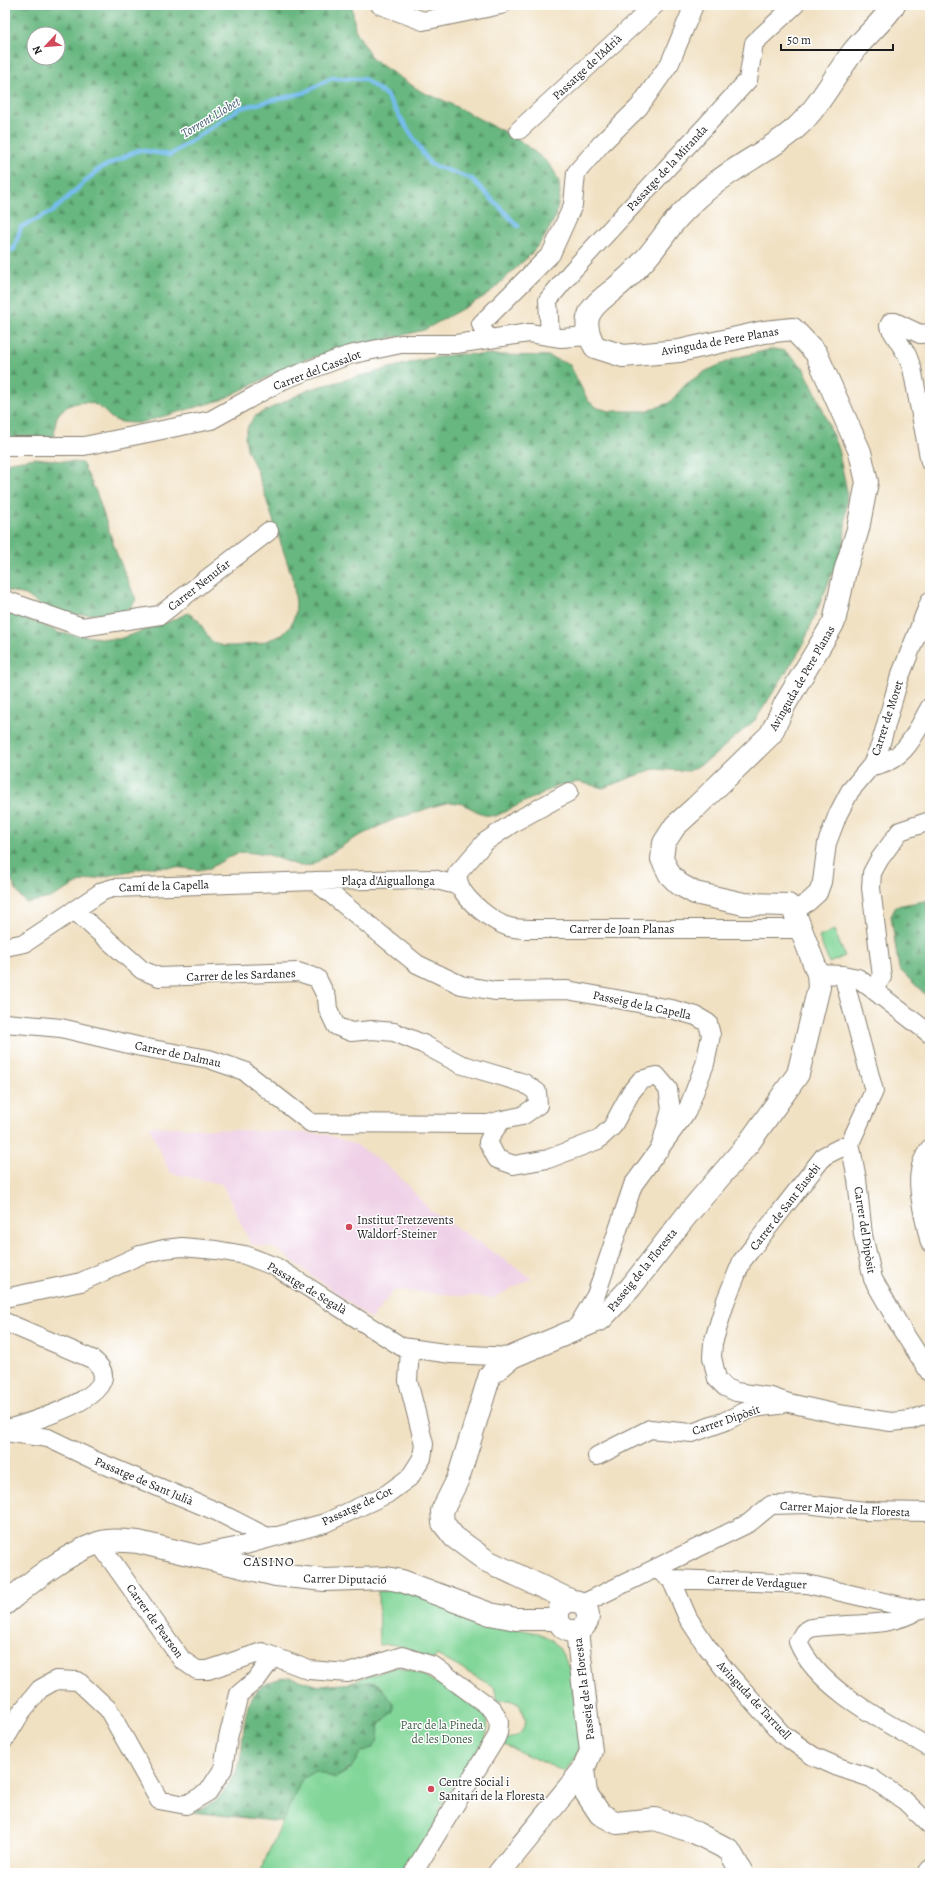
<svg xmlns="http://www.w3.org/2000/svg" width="935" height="1878" viewBox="0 0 935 1878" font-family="Alegreya,serif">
<defs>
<pattern id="forest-firs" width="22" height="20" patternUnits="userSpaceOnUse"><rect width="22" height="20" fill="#68b780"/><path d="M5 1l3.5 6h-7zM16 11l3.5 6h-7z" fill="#559468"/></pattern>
</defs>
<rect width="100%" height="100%" fill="#fff"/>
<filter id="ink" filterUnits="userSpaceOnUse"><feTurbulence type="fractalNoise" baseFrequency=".025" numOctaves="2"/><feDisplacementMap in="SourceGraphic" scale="8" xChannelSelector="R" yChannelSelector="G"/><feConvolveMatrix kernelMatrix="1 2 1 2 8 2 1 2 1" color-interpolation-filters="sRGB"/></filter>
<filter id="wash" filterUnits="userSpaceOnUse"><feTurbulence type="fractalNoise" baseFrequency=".012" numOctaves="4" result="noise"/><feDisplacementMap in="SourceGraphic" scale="16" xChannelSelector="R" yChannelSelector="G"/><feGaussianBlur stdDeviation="0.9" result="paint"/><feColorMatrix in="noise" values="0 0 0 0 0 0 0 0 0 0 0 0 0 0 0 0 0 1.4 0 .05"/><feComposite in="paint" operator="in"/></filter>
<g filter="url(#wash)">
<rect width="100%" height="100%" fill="#f1e1c3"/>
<!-- built -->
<path fill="#efd0e6" d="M149,1126L325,1134L357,1145L395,1172L430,1210L532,1278L493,1298L394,1290L371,1319L275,1248L251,1244L222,1184L170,1173Z"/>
<!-- forest -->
<path fill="url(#forest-firs)" stroke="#426a4e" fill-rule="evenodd" d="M5,5H352L355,29L372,59L422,92L445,101L518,139L547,162L554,171L559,182L560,193L556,216L544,238L530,255L487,295L424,330L303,360L221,400L140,423C131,423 123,423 115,420C107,416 103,408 96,405C83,398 60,405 56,420C55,425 55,431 54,436L34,438H5ZM34,34H58V58H34Z
M773,349L785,351L803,367L819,400L838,449L847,491L844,545L802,647L756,719L710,759L689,771L653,769L603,788L579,782L567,784L555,787L496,816L484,815L463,804L451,802L438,805L390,821L353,839L312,865L300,866L266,854L242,852L231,856L210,868L198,870L174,867H149L83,881L50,898L26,903L18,893L8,873L5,871V612L38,623L60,633L108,639H119L168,622L188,613L198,620L211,641L223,646H235L260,643L282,635L290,627L295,615L296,604L293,580L257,471L247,449L245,437L248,426L255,416L310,389L421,360L457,354L548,356L570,365L588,401L598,408L610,411H647L669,403L686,384L706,371L738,357Z
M35,458L82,463L97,494L116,552L136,600L129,609L117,613L69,615L46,609L26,595L5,590V463Z
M930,900V999L899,969L891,916L896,906Z
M290,1677L319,1686L363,1682L378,1684L393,1702V1711L380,1724L377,1742L372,1748L361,1752L351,1768L335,1778L315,1771L302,1779L283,1822L192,1812C201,1808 212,1805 219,1798C223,1795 225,1789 228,1785C232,1778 238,1769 240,1761C247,1721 238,1683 290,1677Z"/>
<!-- park -->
<path fill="#81d698" stroke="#4e795a" d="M834,930L845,956L829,963L819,937Z
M378,1587L394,1588L497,1625L538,1633L551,1639L559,1648L570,1668L579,1737V1751L565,1772L502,1744L503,1740C519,1736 521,1736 526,1720L519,1704L509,1700L498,1701L494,1687L437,1655L433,1660C413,1651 401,1642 379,1645Z
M397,1667L421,1674L480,1709C489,1719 489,1727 485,1739L438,1810L442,1813L405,1873H259L302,1779L315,1771L335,1778L350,1770L361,1752L372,1748L377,1742L380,1724L393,1711V1702L378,1684L371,1682L348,1683Z"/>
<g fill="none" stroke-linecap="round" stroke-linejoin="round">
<!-- stream -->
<path stroke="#76bded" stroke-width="4.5" d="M5,252L14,249L21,227L53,211L99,169L139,150L170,155L240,108L303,93L332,78L364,79L386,95L430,164L472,179L518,226"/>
</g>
</g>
<g filter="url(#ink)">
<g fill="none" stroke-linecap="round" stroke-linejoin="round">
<!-- street casing -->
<g stroke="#867e70" stroke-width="20">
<path id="street" d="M380,5L423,21L501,5
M519,130L655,5
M930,333L920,334L895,322H891L889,326L907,355L912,368L930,462
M550,336L548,300L572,271L748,80L754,43L795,5
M487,339L481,324L551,254L573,205L576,173L601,144L639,107L670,63L694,5
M5,446H84L211,420L283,380L349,355L401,344H456L529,333L561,338L589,336
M5,600L82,627L160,615L269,531
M871,766C906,761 914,735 930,707
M569,792L516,821L485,842L457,874C458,877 458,882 460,886C466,901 494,923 509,927C516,929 524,929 531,929H801
M315,881L417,964L461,985L495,991L567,990L671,1009L696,1016L708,1023L711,1035L705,1064L687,1111L633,1185L596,1295L575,1331
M74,910L142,970L159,977L298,972L317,978L327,998L328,1009L336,1026L351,1032L372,1030L394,1032L423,1044L460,1064L524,1083L537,1092L538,1105L522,1116L502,1120L493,1132L488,1142L497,1159L514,1165L548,1159L598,1140L612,1127L631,1092L641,1080L657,1076L668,1089L671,1109L660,1149
M794,911L808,902L818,893L822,882L827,843L838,814L850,791L871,766L880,746L899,679L930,601
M5,947L25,943L103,891L113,888L315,881L433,879L460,886
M818,974L843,975L858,978L930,1034
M843,975L874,1091L850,1143L824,1156L742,1261L726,1300L713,1343L712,1357L717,1379L725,1387L736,1392L771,1397L789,1403L838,1414L891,1422L911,1420L930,1413
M873,990L882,977L871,888L872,873L879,860L900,831L930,821
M5,1023L61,1028L141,1047L209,1059L244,1071L311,1123L488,1124L502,1120
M850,1143L857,1179L863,1235L873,1279L902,1330L930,1373
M930,1148C925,1155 921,1162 920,1171C916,1188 926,1226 930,1243
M5,1298L81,1282L140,1255L164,1249L182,1247L216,1250L245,1255L276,1267L402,1347L451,1354L512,1357
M5,1322L92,1359C138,1394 25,1423 5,1430
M5,1432L48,1438L96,1461L218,1512L267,1537L275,1536
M597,1456L650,1429L692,1433L723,1422L753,1408L779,1405
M99,1543L182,1660L197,1670H208L262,1652L309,1670L348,1673L402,1656L434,1666L487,1705L493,1710L499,1722L498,1733L496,1738L413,1873
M195,1555L245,1545L325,1523L387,1494L410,1477L422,1458L424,1444L408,1381L410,1349
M662,1573L671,1579L807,1584L918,1610L923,1609
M671,1579L688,1618L705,1644L726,1671L782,1734L813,1756L838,1767L871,1778L905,1801L930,1825
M582,1604L749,1523L771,1505L806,1504L865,1511L930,1512
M918,1610C888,1629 845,1622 811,1628L804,1632L798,1642C817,1689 888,1723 930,1748
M5,1739L22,1711L40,1689L56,1680L78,1681L108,1709L159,1800L186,1805L208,1792L223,1769L228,1738L239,1694L257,1679L273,1657
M927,1873L930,1869"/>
</g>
<!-- secondary casing -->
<g stroke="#867e70" stroke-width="24">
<path id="secondary" d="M558 1616a15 15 0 1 1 30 0a15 15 0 1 1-30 0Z
M572,1601L487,1561L454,1537L443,1523L442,1511L458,1479L490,1375L512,1357L601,1319L631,1287L686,1216L748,1144L798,1074L819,987L818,974L794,911L788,905L744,904L695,893L679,884L670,875L662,859L664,843L675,826L696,807L771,734L785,704L834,622L845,571L858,529L867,482L860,452L816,353L793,329L764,332L679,351L623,356L595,347C578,318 591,307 613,290C623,282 632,274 640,265C651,254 659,242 668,230C677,217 690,205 702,194C730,168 767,153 796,128C820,106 833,78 852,53C865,36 882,23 894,5
M5,1604C32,1581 64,1555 98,1543C111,1539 125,1541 138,1542L276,1575L325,1580L386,1578L402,1581L490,1614L516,1619H558
M583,1770L586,1793L600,1814L617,1823L655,1819L696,1833L729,1850L742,1873
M499,1873L583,1770L591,1751L577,1631"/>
</g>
<!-- street -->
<use href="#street" stroke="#fff" stroke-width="18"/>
<!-- secondary -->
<use href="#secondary" stroke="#fff" stroke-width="22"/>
</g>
</g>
<!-- markers -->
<g fill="#d1495b" stroke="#fff" stroke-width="1.5">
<circle cx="349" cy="1227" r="4"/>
<circle cx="431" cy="1789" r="4"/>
</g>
<g text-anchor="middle" stroke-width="3" stroke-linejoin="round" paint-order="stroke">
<!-- street labels -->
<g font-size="12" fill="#1c1c1c" stroke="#fff">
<text transform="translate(587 67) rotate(-43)" y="4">Passatge de l'Adrià</text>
<text transform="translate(667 168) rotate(-47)" y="4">Passatge de la Miranda</text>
<text transform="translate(720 341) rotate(-10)" y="4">Avinguda de Pere Planas</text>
<text transform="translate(317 370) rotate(-21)" y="4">Carrer del Cassalot</text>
<text transform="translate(199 585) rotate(-38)" y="4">Carrer Nenufar</text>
<text transform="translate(802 678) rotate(-60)" y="4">Avinguda de Pere Planas</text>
<text transform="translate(887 718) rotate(-72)" y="4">Carrer de Moret</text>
<text x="388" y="885">Plaça d'Aiguallonga</text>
<text transform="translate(164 886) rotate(-2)" y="4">Camí de la Capella</text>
<text x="622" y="933">Carrer de Joan Planas</text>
<text transform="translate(241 975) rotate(-2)" y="4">Carrer de les Sardanes</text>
<text transform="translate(642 1005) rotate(12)" y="4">Passeig de la Capella</text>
<text transform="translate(178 1054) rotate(12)" y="4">Carrer de Dalmau</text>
<text transform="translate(785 1207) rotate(-52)" y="4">Carrer de Sant Eusebi</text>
<text transform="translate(865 1230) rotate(81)" y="4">Carrer del Dipòsit</text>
<text transform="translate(642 1270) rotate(-51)" y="4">Passeig de la Floresta</text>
<text transform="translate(307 1288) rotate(31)" y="4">Passatge de Segalà</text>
<text transform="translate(726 1420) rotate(-19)" y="4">Carrer Dipòsit</text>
<text transform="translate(144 1481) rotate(23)" y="4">Passatge de Sant Julià</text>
<text transform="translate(357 1506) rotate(-25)" y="4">Passatge de Cot</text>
<text transform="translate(845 1509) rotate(3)" y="4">Carrer Major de la Floresta</text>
<text transform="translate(345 1579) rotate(1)" y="4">Carrer Diputació</text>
<text transform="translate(757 1582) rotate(3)" y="4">Carrer de Verdaguer</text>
<text transform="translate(155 1621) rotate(54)" y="4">Carrer de Pearson</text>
<text transform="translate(584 1689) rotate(-97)" y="4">Passeig de la Floresta</text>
<text transform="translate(754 1700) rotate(47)" y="4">Avinguda de Tarruell</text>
</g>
<!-- poi labels -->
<g font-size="12" fill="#1c1c1c" stroke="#fff" text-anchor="start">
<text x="357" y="1224">Institut Tretzevents<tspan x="357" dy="14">Waldorf-Steiner</tspan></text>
<text x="439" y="1786">Centre Social i<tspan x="439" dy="14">Sanitari de la Floresta</tspan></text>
</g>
<!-- park labels -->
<g font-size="12" fill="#3f5d47" stroke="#fff">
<text x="442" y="1729">Parc de la Pineda<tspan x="442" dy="14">de les Dones</tspan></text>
</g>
<!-- water labels -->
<g font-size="13" font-style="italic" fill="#405c70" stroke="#fff">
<text transform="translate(210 117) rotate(-31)" y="5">Torrent Llobet</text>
</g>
<!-- neighbourhood labels -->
<g font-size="13" letter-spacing="1" fill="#1c1c1c" stroke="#fff">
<text x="269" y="1566">CASINO</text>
</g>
</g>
<!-- margin -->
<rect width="935" height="1878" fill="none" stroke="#fff" stroke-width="20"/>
<!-- north arrow -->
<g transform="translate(46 46) rotate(244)"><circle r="19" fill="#ffffff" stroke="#a4a4a4"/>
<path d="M0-3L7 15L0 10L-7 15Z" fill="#d1495b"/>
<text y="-6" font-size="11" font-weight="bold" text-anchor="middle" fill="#1c1c1c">N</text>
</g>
<!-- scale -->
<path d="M781 44v6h112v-6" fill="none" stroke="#1c1c1c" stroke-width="2"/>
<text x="787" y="44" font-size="12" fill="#1c1c1c" stroke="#ffffff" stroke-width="3" paint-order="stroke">50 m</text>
</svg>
